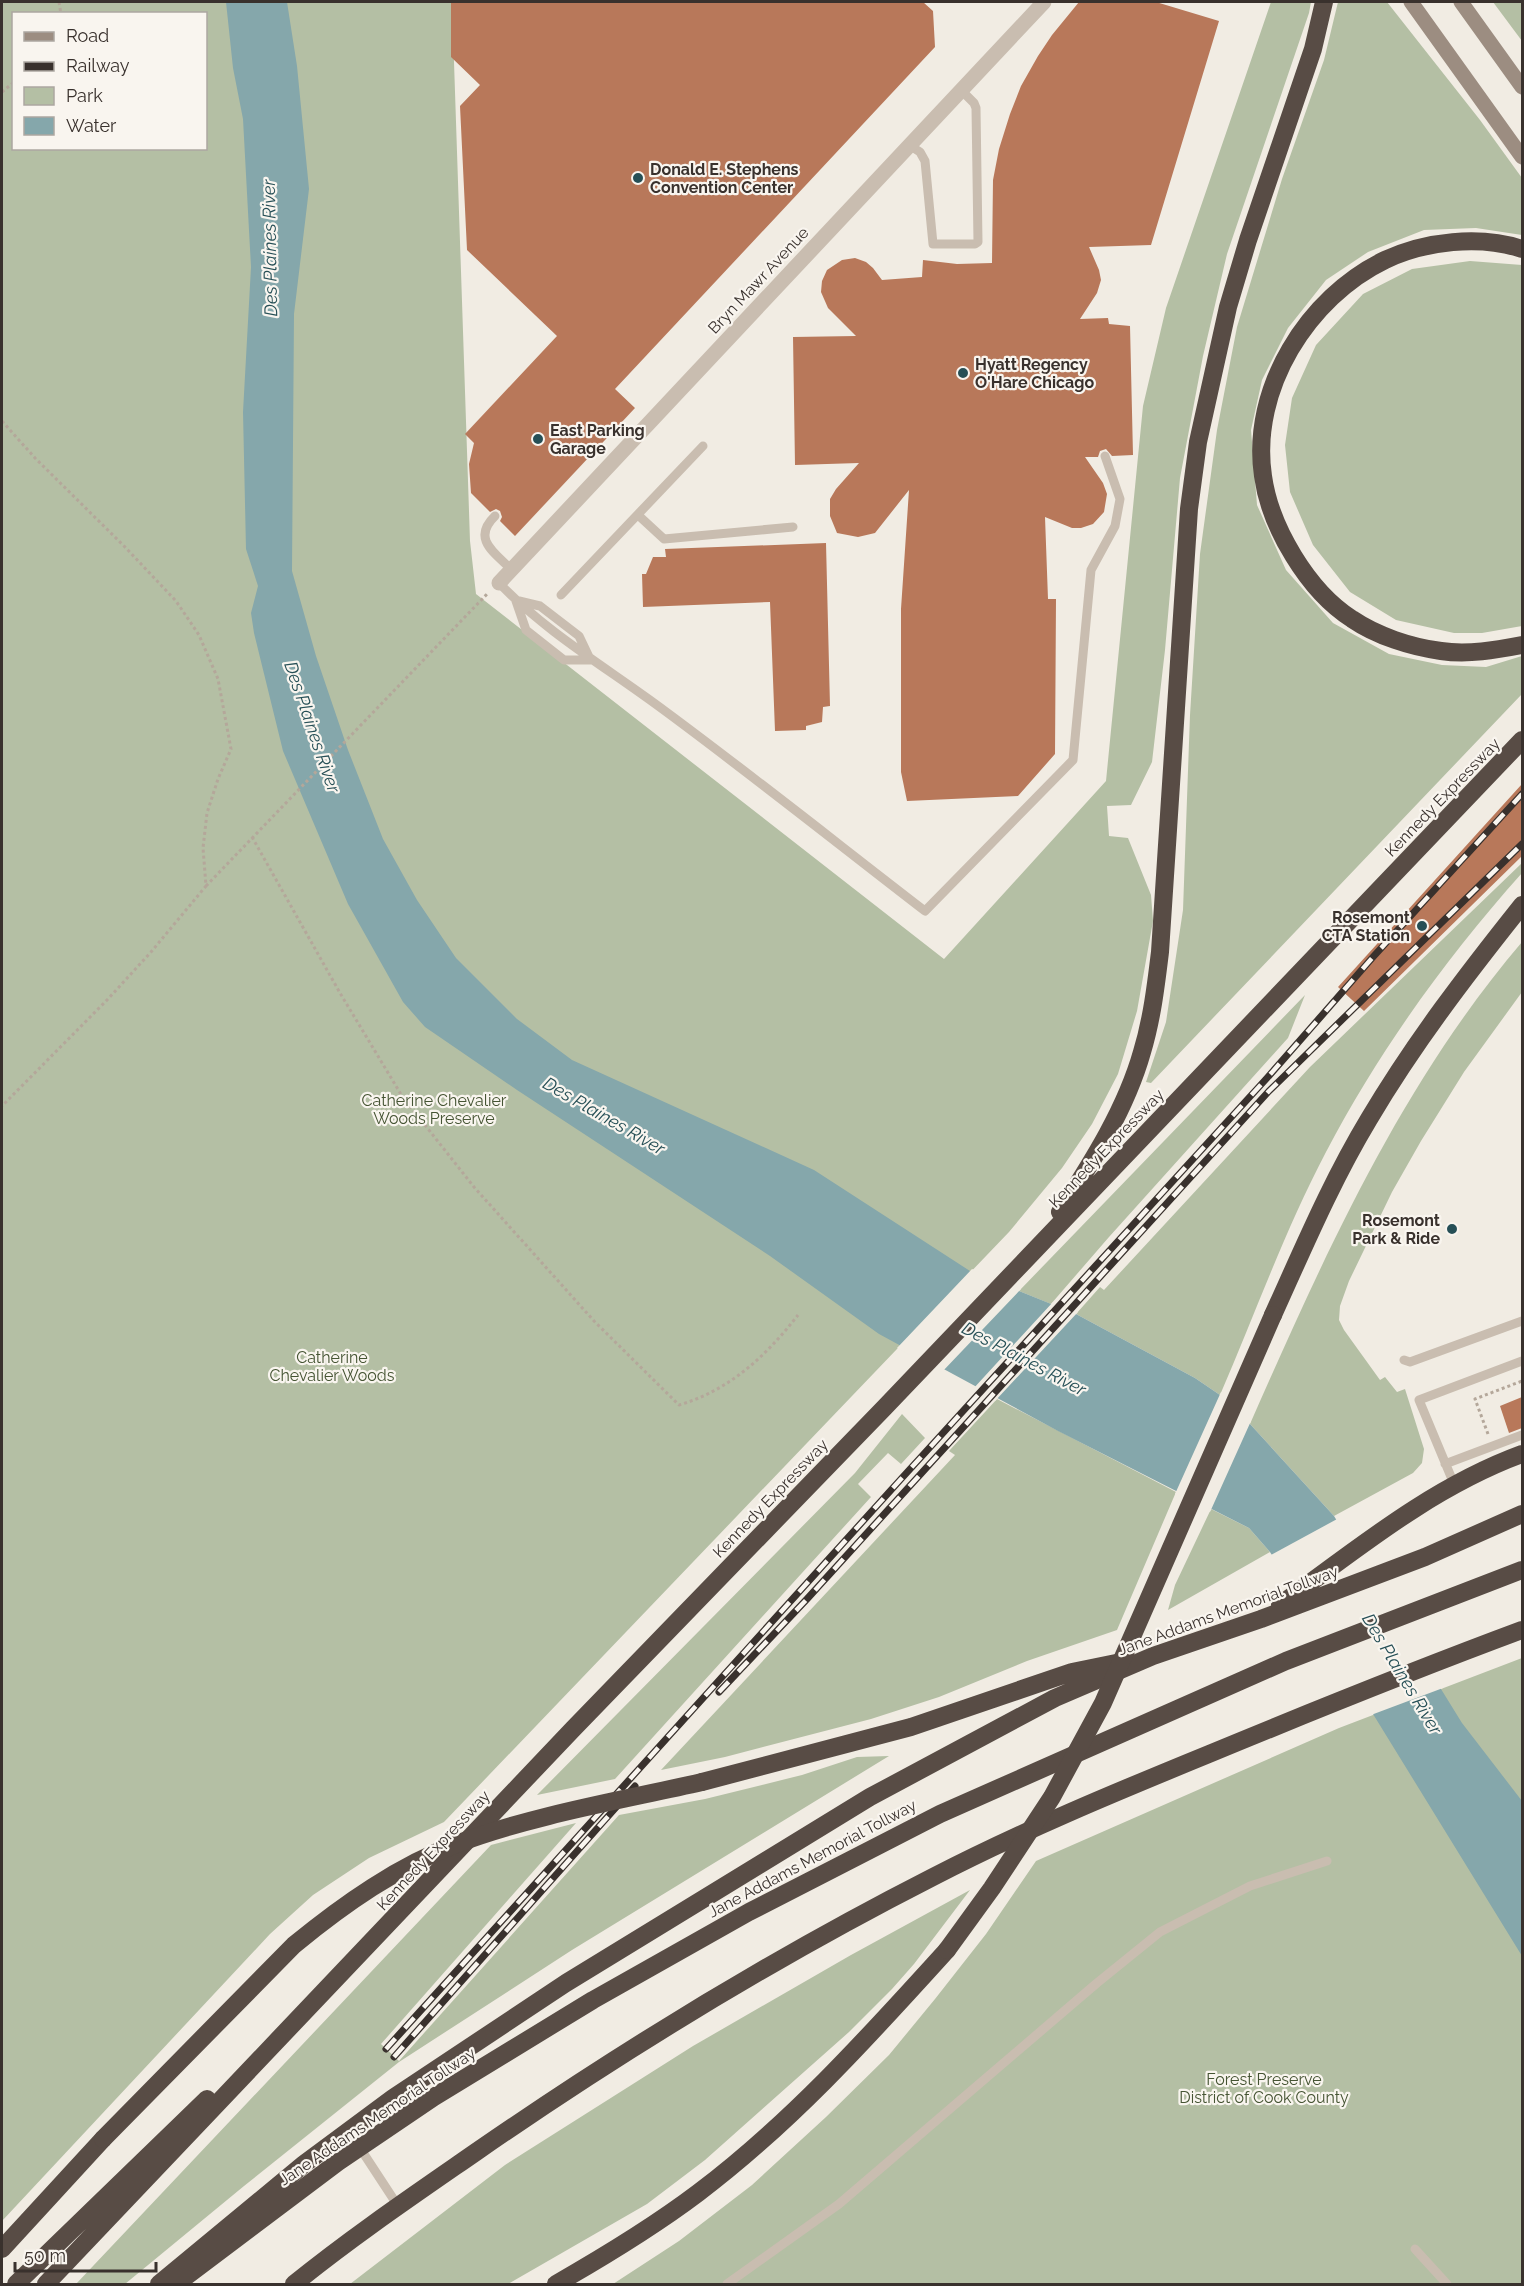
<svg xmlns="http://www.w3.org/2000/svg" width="1524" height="2286" viewBox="0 0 1524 2286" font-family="Raleway,sans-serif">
<rect width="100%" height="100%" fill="#f1ece3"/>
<!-- green -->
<path fill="#b4bfa4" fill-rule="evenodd" d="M2,2H452L470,541L476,594L944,959L1106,781L1143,406L1166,308L1271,2H1311L1309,13L1227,254L1203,356L1180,478L1165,650L1152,762L1131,805L1107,806L1109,836L1128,838L1151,895L1153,921L1137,1011L1118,1074L1092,1124L1062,1168L1009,1232L444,1822L369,1858L313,1895L270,1934L2,2221ZM14,14H206V148H14Z
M1338,2H1387L1480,120L1522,178V235L1476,228L1424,230L1368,252L1326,280L1288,328L1262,380L1251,430L1257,505L1286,570L1333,623L1389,654L1442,665L1486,667L1522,656V694L1151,1083L1146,1082L1166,1022L1183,910L1190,715L1200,554L1217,430L1237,327L1282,179L1324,60Z
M1493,2H1522V41Z
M1470,261L1522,265V626L1482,633H1454L1396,620L1350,592L1313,545L1290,492L1285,445L1292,398L1316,345L1363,294L1412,269Z
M1522,863V873C1446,958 1379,1051 1326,1152C1285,1230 1255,1314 1220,1395L1195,1378L1076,1314L1100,1287L1104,1290L1310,1067Z
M1522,942V992L1464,1072L1421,1141L1392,1192L1349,1281L1340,1306L1339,1320L1344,1330L1380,1380L1385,1377L1397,1392L1405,1389L1424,1449L1422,1463L1413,1473L1334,1516L1250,1424C1325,1254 1401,1084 1522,942Z
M1305,995L1288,1038L1109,1237L1051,1304L1019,1291Z
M997,1399L1176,1492L1117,1630L1027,1661L939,1697L871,1719L725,1757L661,1770L955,1455L949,1451Z
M902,1414L925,1438L901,1464L888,1453L858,1484L871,1497L615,1779L537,1795L855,1473Z
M1211,1509L1249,1528L1270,1552L1168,1610L1175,1585Z
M1522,1658V2284H613L679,2241L752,2185L826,2117L889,2055L935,1999L986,1934L1036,1861L1339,1728Z
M889,1756L572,1950L399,2062L244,2186L125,2284H76L491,1845L576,1823L381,2044L399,2061L619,1815L705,1799L802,1775L857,1757Z
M970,1890L914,1964L892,1989L849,2032L705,2160L647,2204L508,2284H350L505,2165L693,2046L851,1955Z"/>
<!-- water -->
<path fill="#85a7ab" d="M226,2H287L297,66L309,189L294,314L292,571L316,656L348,750L383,839L417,900L456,958L517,1019L572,1060L814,1170L970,1271L1076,1314L1195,1378L1220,1395L1250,1424L1334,1516L1462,1723L1522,1801V1956L1373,1714L1270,1552L1249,1528L1058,1431L879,1334L770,1256L517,1090L425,1027L403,1002L348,904L283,751L254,633L251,613L258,586L246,549L243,412L251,267L243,119L233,68Z"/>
<!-- pier -->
<path fill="#f1ece3" d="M972,1269L1021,1289L942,1372L897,1348Z
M1053,1302L1078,1312L995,1401L973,1389Z
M1221,1392L1251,1421L1210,1512L1175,1494Z
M1339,1518L1443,1688L1371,1715L1269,1556Z"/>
<!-- building -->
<path fill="#b8785a" d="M451,2H923L933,11L935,47L615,389L635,408L515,536L500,521L502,517L500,511L496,509L490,512L471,493L469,464L474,443L465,434L557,336L467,250L460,106L480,85L451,57Z
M1079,2H1156L1219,21L1151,245L1089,247L1099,270L1101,280L1097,293L1080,319L1108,318L1109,324L1130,326L1133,455L1112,456L1106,449L1100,451L1098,457H1085L1103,483L1107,494L1104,512L1093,524L1081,528H1072L1045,517L1048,599H1056L1055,754L1018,796L907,801L901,772V609L909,490L875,533L858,537L837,533L830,516V499L836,489L859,463L795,465L793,337L856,336L828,308L821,292L822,281L827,270L842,260L855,258L866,262L873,268L882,280L922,277L923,260L957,264L992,263L993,180L999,149L1010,114L1021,86L1038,56L1052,35Z
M826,543L830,706L823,707L822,722L806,726V730L775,731L770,602L643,607L642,574H646L653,557H666L665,549Z
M1522,784V856L1364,1011L1338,987Z
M1522,1397V1428L1509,1433L1500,1406Z"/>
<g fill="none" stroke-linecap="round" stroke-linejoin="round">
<!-- path -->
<path stroke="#b4a79a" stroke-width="3" stroke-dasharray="3 3" stroke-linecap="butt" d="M59,2L61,14
M2,92L14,82
M2,421L35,458L124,546L176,601L199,635L218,679L231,749L218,779L207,813L203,848L206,886L151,952L108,999L2,1106
M252,837L340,993L402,1096L474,1187L594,1321L679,1405C730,1390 766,1356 798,1315
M206,886L488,593
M1488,1434L1475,1399L1522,1381"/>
<!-- lane -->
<path stroke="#c9bdb0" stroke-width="9" d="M909,145L920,152L925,161L933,244H975L978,242L976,108L974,103L961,90
M638,515L664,539L793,527
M495,516C471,539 495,553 512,570
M499,583C548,634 609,669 665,711C753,776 838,844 925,911L1073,760L1091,570L1115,526L1120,499L1105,456
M561,595L703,446
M516,601L526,630L564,660H591
M519,601L540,606L579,636L589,657
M1404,1360L1410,1362L1522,1321
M1445,1464L1522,1435
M1454,1484L1419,1400L1522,1361
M360,2148L398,2206
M1415,2249L1447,2284
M727,2284L839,2204L1097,1983L1160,1932L1250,1886L1327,1861"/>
<!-- street -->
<path stroke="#c9bdb0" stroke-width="15" d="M499,583L1044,2"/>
<!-- secondary -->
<path stroke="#9c8d81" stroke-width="15" d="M1411,2L1522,157
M1461,2L1522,87"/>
<!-- highway -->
<path stroke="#584c45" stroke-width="18" d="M1522,249C1480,235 1425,241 1385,260C1308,297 1250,389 1263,476C1270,527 1308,591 1352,619C1377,636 1411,647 1441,651C1468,655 1496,650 1522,645
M1060,1212C1092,1162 1126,1109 1142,1052C1152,1019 1156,985 1160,952L1189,509L1198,442L1228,307L1248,240L1313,49L1324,2
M1273,1315C1303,1249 1331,1182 1369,1119C1414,1043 1467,974 1522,905
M1280,1605C1357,1549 1432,1487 1522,1454
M702,1782L911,1727L1072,1672L1116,1663
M2,2249L103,2139
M16,2284L207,2099
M46,2284L573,1729L885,1407L1522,740
M159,2284L304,2164L393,2098L566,1983L870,1797L1055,1698L1153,1656L1261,1619L1425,1557L1522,1514
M176,2284L338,2162L434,2097L593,2000L749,1912L940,1814L1286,1661L1522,1570
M294,2284C352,2237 414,2195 476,2152C622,2051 774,1958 933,1877C1022,1831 1116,1792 1209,1754C1313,1711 1417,1669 1522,1630
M556,2284C605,2256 653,2227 698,2193C791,2123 869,2036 947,1950"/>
<!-- rail casing -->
<g stroke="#39312d" stroke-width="7">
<path id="rail" d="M719,1692L807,1599L1269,1091L1522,844
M386,2049L901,1479L1267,1078L1373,957L1522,794
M394,2057L635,1786"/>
</g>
<!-- rail -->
<use href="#rail" stroke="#f9f5ef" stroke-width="4.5" stroke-dasharray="14" stroke-linecap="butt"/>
<!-- highway-bridge -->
<path stroke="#584c45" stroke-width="18" d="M947,1950L992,1888L1052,1797L1103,1703L1273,1315
M103,2139L294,1945C344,1904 398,1866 459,1843C534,1815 623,1800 702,1782"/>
</g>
<!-- markers -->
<g fill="#264f56" stroke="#f9f5ef" stroke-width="2">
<circle cx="638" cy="178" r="6"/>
<circle cx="963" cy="373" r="6"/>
<circle cx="538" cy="439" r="6"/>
<circle cx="1422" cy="926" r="6"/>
<circle cx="1452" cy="1229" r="6"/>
</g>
<g text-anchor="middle" stroke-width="4.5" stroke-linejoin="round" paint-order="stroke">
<!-- poi labels -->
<g font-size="16" font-weight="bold" fill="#39312d" stroke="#f9f5ef" text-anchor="start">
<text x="650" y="175">Donald E. Stephens<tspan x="650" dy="18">Convention Center</tspan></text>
<text x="975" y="370">Hyatt Regency<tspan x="975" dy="18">O'Hare Chicago</tspan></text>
<text x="550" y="436">East Parking<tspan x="550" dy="18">Garage</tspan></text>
<text x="1410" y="923" text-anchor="end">Rosemont<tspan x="1410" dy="18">CTA Station</tspan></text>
<text x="1440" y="1226" text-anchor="end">Rosemont<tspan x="1440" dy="18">Park &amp; Ride</tspan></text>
</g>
<!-- street labels -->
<g font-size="16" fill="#39312d" stroke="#f9f5ef">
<text transform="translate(758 280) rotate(-47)" y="6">Bryn Mawr Avenue</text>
<text transform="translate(1442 797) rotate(-46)" y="6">Kennedy Expressway</text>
<text transform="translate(1106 1148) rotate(-46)" y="6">Kennedy Expressway</text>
<text transform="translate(770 1498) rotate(-46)" y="6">Kennedy Expressway</text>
<text transform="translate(1228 1610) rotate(-20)" y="6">Jane Addams Memorial Tollway</text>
<text transform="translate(433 1850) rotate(-47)" y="6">Kennedy Expressway</text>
<text transform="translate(812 1858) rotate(-28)" y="6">Jane Addams Memorial Tollway</text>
<text transform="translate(377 2116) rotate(-34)" y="6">Jane Addams Memorial Tollway</text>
</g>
<!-- park labels -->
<g font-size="16" fill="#455433" stroke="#f9f5ef">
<text x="434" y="1106">Catherine Chevalier<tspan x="434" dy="18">Woods Preserve</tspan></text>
<text x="332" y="1363">Catherine<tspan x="332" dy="18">Chevalier Woods</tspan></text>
<text x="1264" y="2085">Forest Preserve<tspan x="1264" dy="18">District of Cook County</tspan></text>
</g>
<!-- water labels -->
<g font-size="18" font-style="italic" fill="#264f56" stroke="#f9f5ef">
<text transform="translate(270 248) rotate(-91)" y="6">Des Plaines River</text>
<text transform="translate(312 727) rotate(71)" y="6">Des Plaines River</text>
<text transform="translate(604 1116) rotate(30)" y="6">Des Plaines River</text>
<text transform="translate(1024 1359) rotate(28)" y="6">Des Plaines River</text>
<text transform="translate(1402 1674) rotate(59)" y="6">Des Plaines River</text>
</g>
</g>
<!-- border -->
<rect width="1524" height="2286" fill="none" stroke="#39312d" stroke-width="6"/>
<!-- legend -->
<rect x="12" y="12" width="195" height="138" fill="#f9f5ef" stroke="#aca7a1" stroke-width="1.5"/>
<rect x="24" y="32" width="30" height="9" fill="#9c8d81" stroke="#aca7a1" stroke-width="1.5"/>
<text x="66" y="42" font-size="18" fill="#39312d">Road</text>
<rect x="24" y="62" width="30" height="9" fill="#39312d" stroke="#aca7a1" stroke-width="1.5"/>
<text x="66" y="72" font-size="18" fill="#39312d">Railway</text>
<rect x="24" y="87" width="30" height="18" fill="#b4bfa4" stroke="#aca7a1" stroke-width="1.5"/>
<text x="66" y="102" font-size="18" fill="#39312d">Park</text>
<rect x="24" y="117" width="30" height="18" fill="#85a7ab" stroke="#aca7a1" stroke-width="1.5"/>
<text x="66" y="132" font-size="18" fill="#39312d">Water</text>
<!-- scale -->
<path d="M15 2262v9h141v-9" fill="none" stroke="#39312d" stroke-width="3"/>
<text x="24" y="2262" font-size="18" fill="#39312d" stroke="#f9f5ef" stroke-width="4.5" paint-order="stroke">50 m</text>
</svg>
